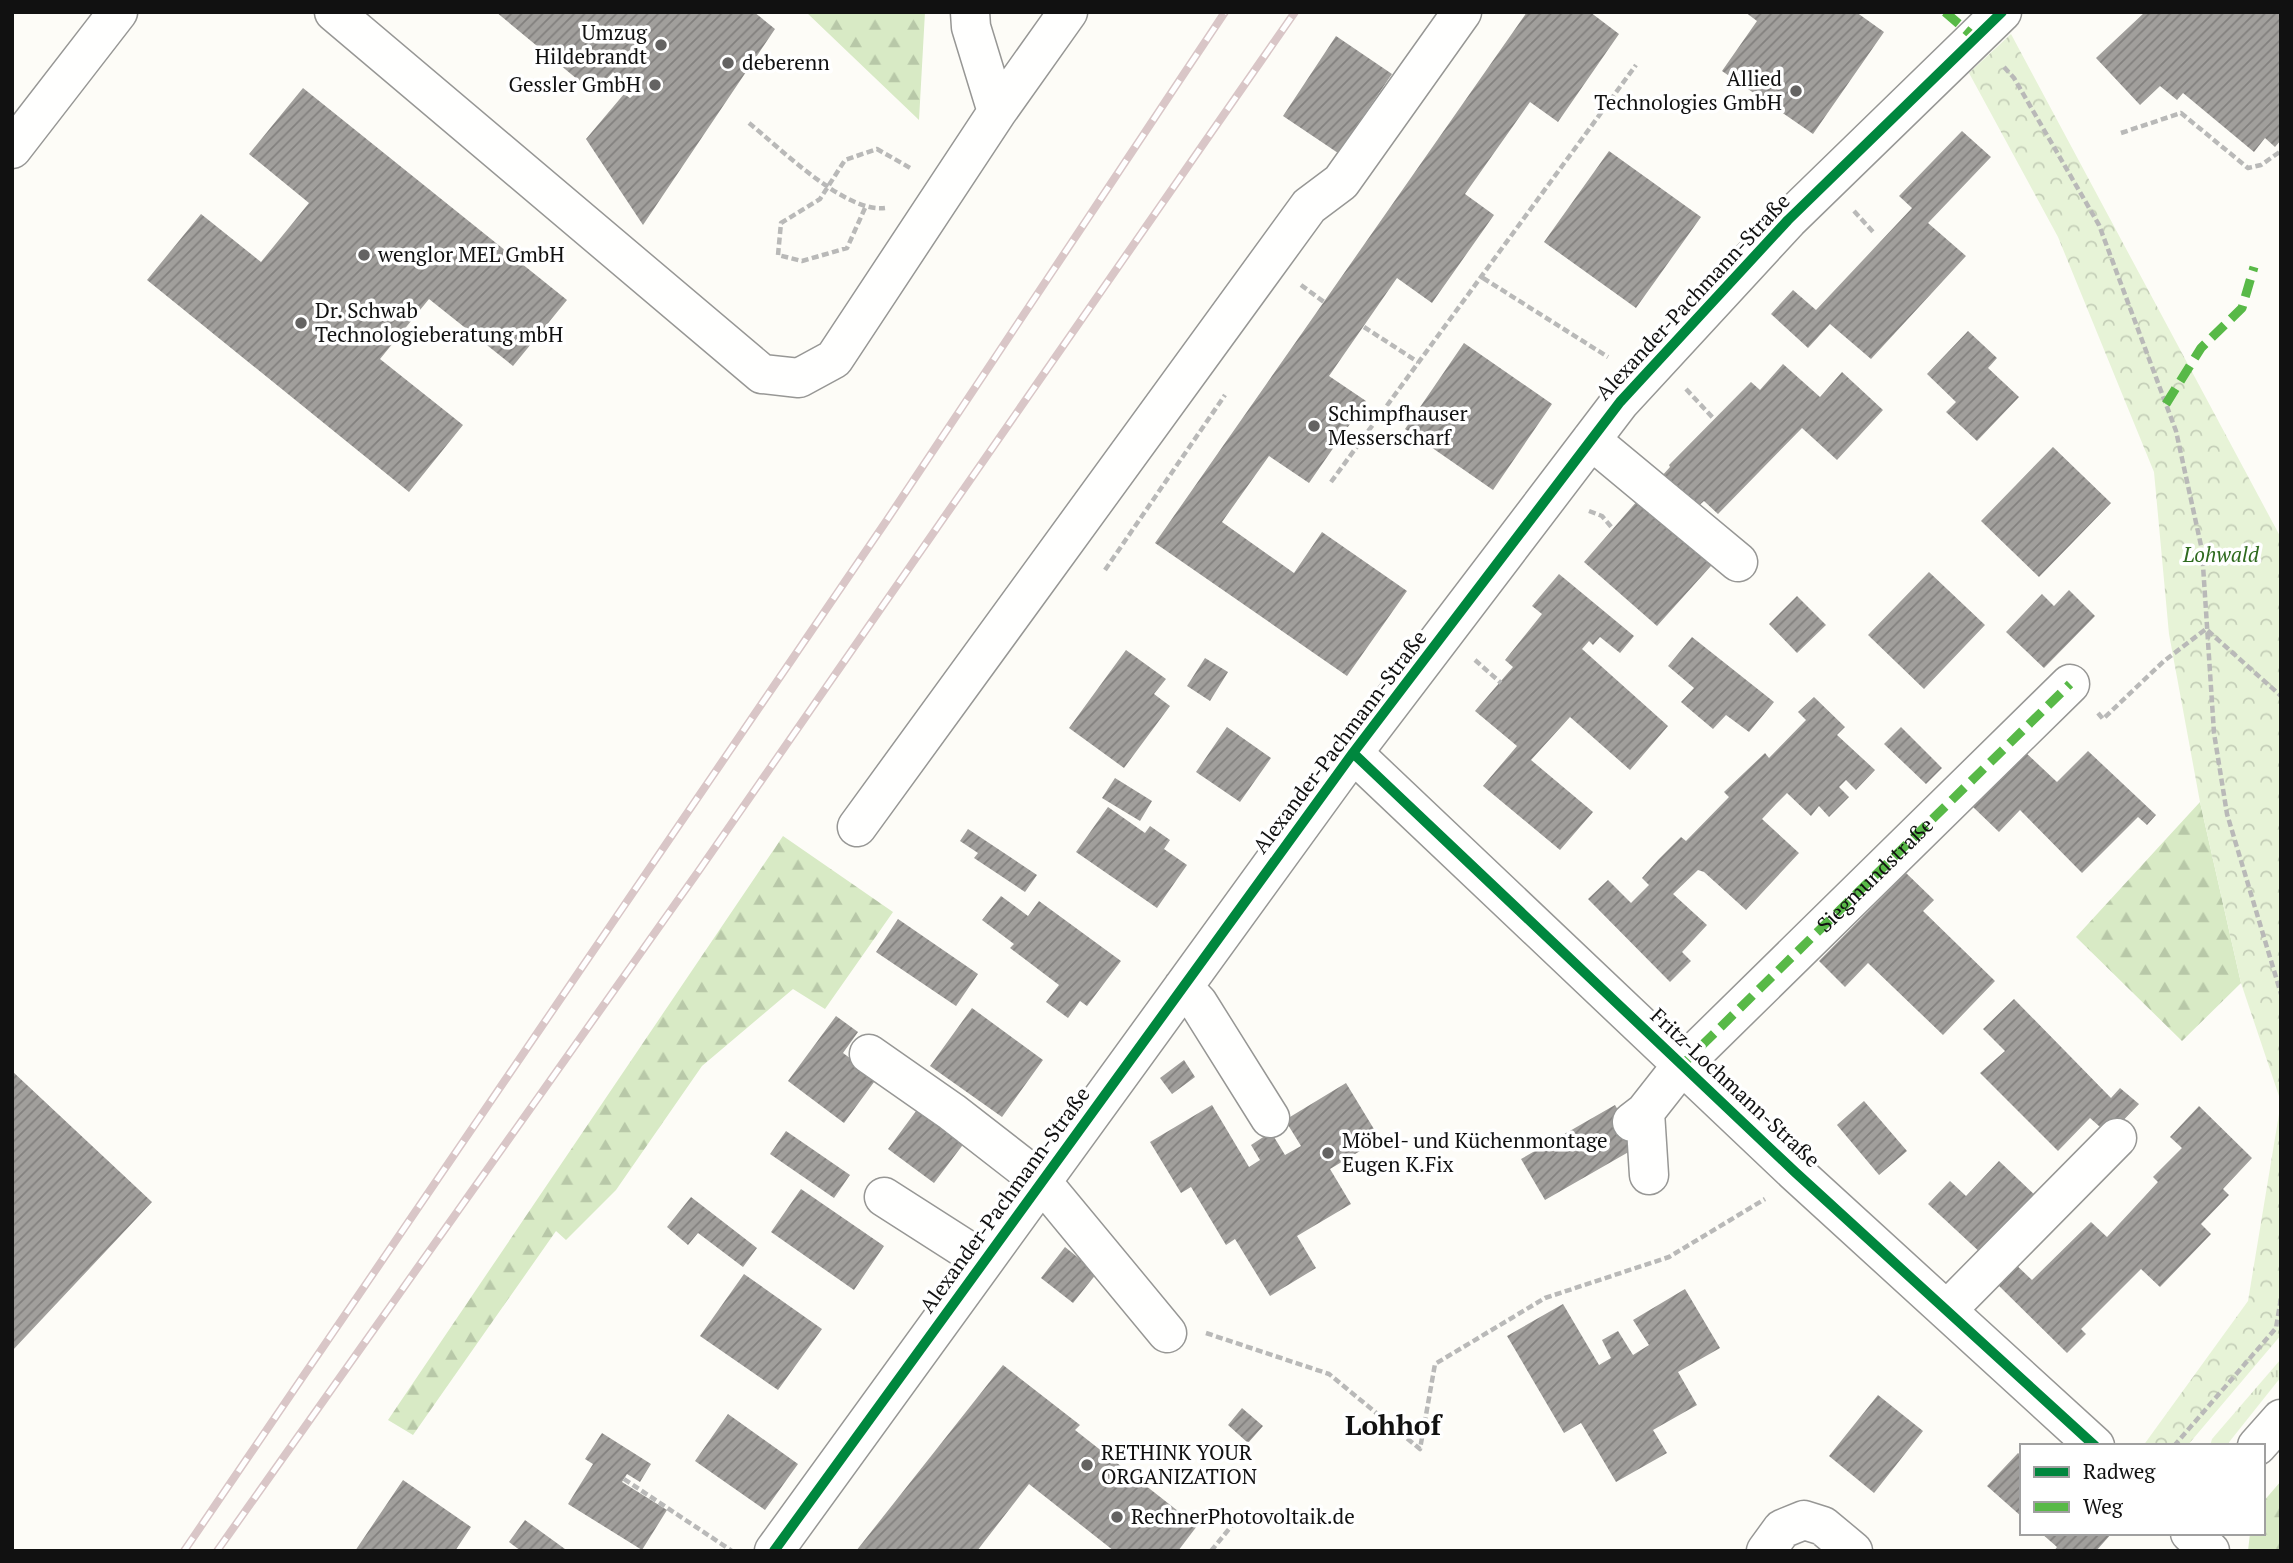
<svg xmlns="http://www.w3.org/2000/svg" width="2293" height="1563" viewBox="0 0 2293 1563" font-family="'PT Serif',serif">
<defs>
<pattern id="grass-tufts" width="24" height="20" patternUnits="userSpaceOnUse" patternTransform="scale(1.75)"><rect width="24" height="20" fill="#e7f3d7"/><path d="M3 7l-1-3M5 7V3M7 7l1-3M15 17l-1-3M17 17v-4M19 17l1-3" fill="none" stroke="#c5cfb8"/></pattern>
<pattern id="forest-firs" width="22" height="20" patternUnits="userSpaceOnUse" patternTransform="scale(1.75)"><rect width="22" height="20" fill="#d8eac5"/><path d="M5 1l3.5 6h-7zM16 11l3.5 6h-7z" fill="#b8c8a8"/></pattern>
<pattern id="park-crowns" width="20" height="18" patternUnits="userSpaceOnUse" patternTransform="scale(1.75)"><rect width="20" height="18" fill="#e7f3d7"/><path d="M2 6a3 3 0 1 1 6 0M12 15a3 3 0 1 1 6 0" fill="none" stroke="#c5cfb8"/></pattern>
<pattern id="building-hatch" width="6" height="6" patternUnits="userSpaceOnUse" patternTransform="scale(1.75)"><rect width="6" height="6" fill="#a19f9c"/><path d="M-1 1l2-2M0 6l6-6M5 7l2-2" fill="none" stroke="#82807e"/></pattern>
</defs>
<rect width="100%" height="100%" fill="#fdfcf7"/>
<!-- grass -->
<path fill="url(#grass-tufts)" d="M2281,1359V1377L2226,1446H2210L2212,1439Z"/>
<!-- forest -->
<path fill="url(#forest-firs)" d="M806,12H925L919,120Z
M2200,802L2241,983L2182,1041L2076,937Z
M783,836L893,912L825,1009L793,989L702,1066L616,1190L566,1240L556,1231L413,1435L388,1420Z
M2281,1481V1551H2248L2250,1533H2263V1502Z"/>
<!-- park -->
<path fill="url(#park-crowns)" d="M2011,34L2281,538V1335L2187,1446H2143L2248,1301L2281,1102L2241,983L2200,802L2169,634L2154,472L2058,237L1969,73Z"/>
<!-- building -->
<path fill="url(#building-hatch)" d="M496,12H754L775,29L643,225L586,139L624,94L630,98L637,92L613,72L594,93Z
M1527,12H1590L1619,34L1558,122L1530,102L1465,194L1494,215L1432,303L1397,278L1329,376L1366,401L1309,483L1269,456L1222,522L1294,573L1322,532L1407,591L1347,676L1155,543Z
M1745,12H1856L1884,32L1813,134L1722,71L1757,21Z
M2145,12H2281V140L2275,147L2265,138L2254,152L2183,93L2177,100L2160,86L2140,105L2096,58Z
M1336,36L1392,74L1338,153L1283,116Z
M303,88L567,300L513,366L429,299L380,359L463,425L409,492L147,280L201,214L261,262L309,203L249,154Z
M1962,131L1991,157L1928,223L1966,256L1871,359L1830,324L1808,348L1771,314L1793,290L1816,310L1912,208L1899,196Z
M1609,151L1701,217L1636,308L1544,242Z
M1968,331L1997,358L1988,368L2019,397L1977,441L1946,412L1956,402L1927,374Z
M1464,343L1552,404L1493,490L1405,429Z
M1783,364L1820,397L1842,372L1883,410L1837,460L1802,428L1718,514L1704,501L1694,510L1661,477L1670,467L1669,465L1751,382L1760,390Z
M2053,447L2111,503L2039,577L1981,521Z
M1645,492L1719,557L1657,626L1584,562Z
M1929,572L1985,625L1924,689L1868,635Z
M1559,574L1634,636L1620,653L1600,637L1593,645L1589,641L1582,649L1668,726L1630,770L1570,717L1531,760L1593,812L1560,850L1483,786L1517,746L1475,711L1513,667L1505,660L1542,614L1532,606Z
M2069,590L2095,616L2044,668L2006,632L2042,594L2054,606Z
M1797,596L1826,625L1797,653L1769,624Z
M1692,637L1774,702L1749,732L1726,715L1713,729L1681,702L1694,688L1668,666Z
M1126,650L1166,679L1154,694L1170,706L1124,768L1069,728Z
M1205,658L1228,672L1210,701L1187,686Z
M1814,697L1845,727L1837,735L1875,770L1856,790L1846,780L1839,787L1849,797L1829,817L1819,806L1811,816L1787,793L1776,804L1762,819L1799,853L1746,910L1704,872L1698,870L1673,894L1707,925L1682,952L1691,961L1670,982L1588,899L1608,880L1631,903L1649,885L1642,878L1658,860L1681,837L1686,841L1729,797L1724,792L1765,753L1769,758L1806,720L1798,712Z
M1227,727L1271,758L1240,802L1196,772Z
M1901,727L1942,768L1926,784L1884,744Z
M2024,751L2057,782L2088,751L2156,815L2147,825L2138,817L2082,873L2020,810L1999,832L1973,807Z
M1115,778L1152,801L1140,821L1102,798Z
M1108,807L1145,833L1150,826L1170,840L1164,849L1187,865L1157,908L1076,852Z
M968,829L1037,875L1025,892L974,858L978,853L960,841Z
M1906,873L1934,900L1923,911L1995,981L1943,1035L1868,963L1845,987L1819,961Z
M1001,896L1028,916L1039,901L1121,961L1087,1006L1080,1001L1068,1018L1046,1002L1059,985L1010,948L1014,944L982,920Z
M898,919L978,974L956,1006L876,952Z
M2014,999L2111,1098L2120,1088L2139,1104L2109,1135L2090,1118L2058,1151L1980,1073L2005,1051L1983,1029Z
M972,1008L1043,1060L1002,1117L930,1066Z
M836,1016L858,1032L843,1053L877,1078L844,1123L788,1081Z
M1184,1060L1195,1077L1172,1094L1160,1078Z
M12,1071L152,1202L12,1351Z
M1346,1083L1380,1139L1330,1169L1351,1204L1297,1236L1316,1268L1270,1296L1235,1239L1226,1245L1191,1187L1181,1193L1150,1142L1212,1105L1249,1167L1260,1160L1251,1145L1271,1132L1285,1155L1301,1146L1285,1120Z
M925,1099L968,1138L934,1183L888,1149Z
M1864,1101L1907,1151L1879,1175L1837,1125Z
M1615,1105L1639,1146L1545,1200L1521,1159Z
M2199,1106L2252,1158L2223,1189L2229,1195L2201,1224L2211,1234L2160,1287L2141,1269L2081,1329L2086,1334L2067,1353L1993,1280L2012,1261L2032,1280L2091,1222L2107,1237L2158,1182L2153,1177L2182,1148L2170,1137Z
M786,1131L850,1175L834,1198L770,1154Z
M1999,1161L2037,1197L1983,1255L1928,1204L1950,1181L1966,1196Z
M801,1189L884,1246L854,1290L771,1232Z
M691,1197L757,1248L743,1267L698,1233L688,1245L667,1227Z
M1065,1247L1097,1273L1073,1303L1041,1278Z
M744,1274L822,1329L778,1390L700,1336Z
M1685,1289L1720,1348L1678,1372L1697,1405L1653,1430L1667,1453L1616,1482L1581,1423L1564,1433L1507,1336L1563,1304L1599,1365L1611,1358L1602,1340L1618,1331L1633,1355L1649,1345L1633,1320Z
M1003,1365L1080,1425L1075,1430L1197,1526L1178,1551H1114L1029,1484L977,1551H856Z
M1878,1395L1923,1431L1874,1493L1829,1456Z
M1242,1408L1263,1426L1248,1443L1228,1425Z
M728,1414L798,1464L765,1510L695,1461Z
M602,1433L651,1464L640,1482L627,1474L622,1482L667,1510L642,1550L568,1504L593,1464L585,1459Z
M2018,1453L2022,1456V1517L1987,1486Z
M403,1480L471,1527L455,1551H355Z
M525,1520L565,1549L563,1551H521L509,1542Z
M2041,1533H2112L2096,1551H2054L2057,1547Z"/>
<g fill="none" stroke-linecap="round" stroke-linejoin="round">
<!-- minor casing -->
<g stroke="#979795" stroke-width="41">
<path id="minor" d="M334,12L762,374L799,378L834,359L997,112L1068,12
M970,12L971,27L997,112
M12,149L118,12
M1591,440L1738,562
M1353,753L1795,1172L2095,1446
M857,827L1309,206L1341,182L1462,12
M1183,987L1198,1003L1270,1118
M869,1054L952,1112L1042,1182L1167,1333
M1645,1112L1649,1175
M1632,1122L1645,1112L1682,1065L2070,684
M884,1197L984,1261
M1947,1310L2117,1138
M2257,1446L2281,1419
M2190,1533L2210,1551
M774,1551L1353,753L1620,402L1788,220L2002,12
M1766,1551L1782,1529L1804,1520L1823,1526L1853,1551"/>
</g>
<!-- path -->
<path stroke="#b9b9b8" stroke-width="4.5" stroke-dasharray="7 3.5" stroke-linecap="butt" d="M2004,67L2014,78L2099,225L2176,431L2202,550L2214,733L2227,814L2281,994
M749,123C780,148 845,213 885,208
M2121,133L2181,113L2248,168L2261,165L2281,151
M865,208L847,248L802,261L778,255L781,223L820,199L845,160L877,149L912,169
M1854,211L1875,234
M1483,278L1608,357
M1301,285L1324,302
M1364,327L1418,362
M1686,389L1714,419
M1331,482L1636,65
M1589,511L1602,516L1613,529
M1105,570L1225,395
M1475,660L1501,683
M2098,713L2103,719L2164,661L2206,629L2281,696
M1206,1333L1329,1374L1420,1449L1435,1364L1545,1298L1669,1257L1765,1199
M2174,1446L2276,1328L2281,1298
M624,1479L732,1551
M1211,1551L1238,1518"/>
<!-- minor -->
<use href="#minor" stroke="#fffffe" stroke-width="38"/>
<!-- rail casing -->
<g stroke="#d9c6c7" stroke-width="8">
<path id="rail" d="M184,1551L887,520L1225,12
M217,1551L700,869L1295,12"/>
</g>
<!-- rail -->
<use href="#rail" stroke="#fff" stroke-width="5" stroke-dasharray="16" stroke-linecap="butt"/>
<!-- quiet -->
<g stroke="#58b947" stroke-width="9" stroke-dasharray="18 9" stroke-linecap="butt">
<path d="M1945,12L1974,37"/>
<path d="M2166,404L2201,348L2242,308L2254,267"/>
<path id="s1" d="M1682,1065L2070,684"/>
</g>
<!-- cycleway casing -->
<g stroke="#fff" stroke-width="15">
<path id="cycleway" d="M1353,753L1795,1172L2095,1446
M774,1551L1353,753L1620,402L1788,220L2002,12"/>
</g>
<!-- cycleway -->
<use href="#cycleway" stroke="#00873e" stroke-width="10"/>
</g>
<!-- markers -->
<g fill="#646362" stroke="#fff" stroke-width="2.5">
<circle cx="661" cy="45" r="7"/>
<circle cx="728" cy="63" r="7"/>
<circle cx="655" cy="85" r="7"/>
<circle cx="1796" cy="91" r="7"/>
<circle cx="364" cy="255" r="7"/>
<circle cx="301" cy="323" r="7"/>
<circle cx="1314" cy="426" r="7"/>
<circle cx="1328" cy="1153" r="7"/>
<circle cx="1087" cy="1465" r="7"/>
<circle cx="1117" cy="1517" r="7"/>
</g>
<g text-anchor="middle" stroke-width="7" stroke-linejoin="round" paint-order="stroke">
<!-- poi labels -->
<g font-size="21" fill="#111" stroke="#fff" text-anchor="start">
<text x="647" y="40" text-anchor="end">Umzug<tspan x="647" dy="24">Hildebrandt</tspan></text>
<text x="742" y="70">deberenn</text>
<text x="1782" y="86" text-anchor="end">Allied<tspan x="1782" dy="24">Technologies GmbH</tspan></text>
<text x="641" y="92" text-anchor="end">Gessler GmbH</text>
<text x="378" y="262">wenglor MEL GmbH</text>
<text x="315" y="318">Dr. Schwab<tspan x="315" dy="24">Technologieberatung mbH</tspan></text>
<text x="1328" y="421">Schimpfhauser<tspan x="1328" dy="24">Messerscharf</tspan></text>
<text x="1342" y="1148">Möbel- und Küchenmontage<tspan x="1342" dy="24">Eugen K.Fix</tspan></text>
<text x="1101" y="1460">RETHINK YOUR<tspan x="1101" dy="24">ORGANIZATION</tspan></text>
<text x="1131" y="1524">RechnerPhotovoltaik.de</text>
</g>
<!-- street labels -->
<g font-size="21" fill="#111" stroke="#fff">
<text transform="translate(1693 297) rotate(-47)" y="7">Alexander-Pachmann-Straße</text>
<text transform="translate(1340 742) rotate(-53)" y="7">Alexander-Pachmann-Straße</text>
<text dy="7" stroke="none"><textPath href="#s1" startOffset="271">Siegmundstraße</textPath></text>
<text transform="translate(1735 1088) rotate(43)" y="7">Fritz-Lochmann-Straße</text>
<text transform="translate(1005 1200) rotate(-54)" y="7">Alexander-Pachmann-Straße</text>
</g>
<!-- park labels -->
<g font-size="21" font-style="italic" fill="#2f6b1f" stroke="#fff">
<text x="2221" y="562">Lohwald</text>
</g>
<!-- district labels -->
<g font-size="28" font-weight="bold" fill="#111" stroke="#fff">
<text x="1393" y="1435">Lohhof</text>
</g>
</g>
<!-- border -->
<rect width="2293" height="1563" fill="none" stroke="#111111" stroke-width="28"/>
<!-- legend -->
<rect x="2020" y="1444" width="245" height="91" fill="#ffffff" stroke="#a0a0a0" stroke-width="2"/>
<rect x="2034" y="1467" width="35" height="10" fill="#00873e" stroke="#a0a0a0" stroke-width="2"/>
<text x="2083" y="1479" font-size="21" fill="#111111">Radweg</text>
<rect x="2034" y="1502" width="35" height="10" fill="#58b947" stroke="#a0a0a0" stroke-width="2"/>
<text x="2083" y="1514" font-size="21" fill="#111111">Weg</text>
</svg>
